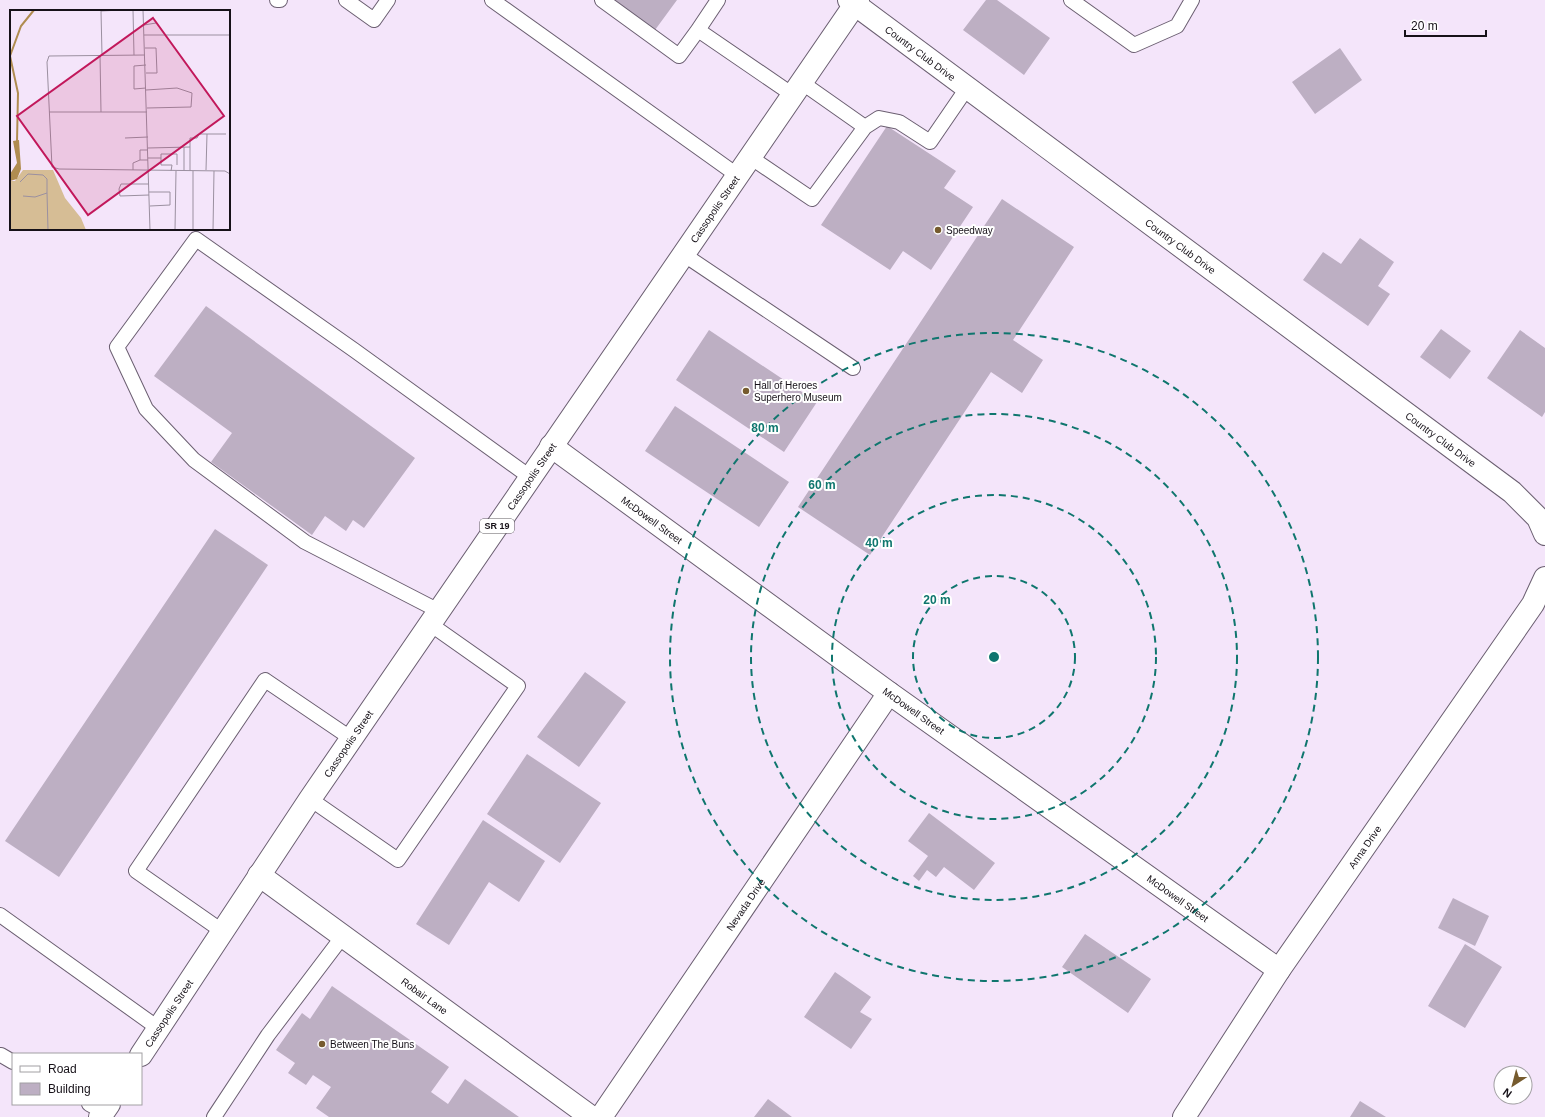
<svg xmlns="http://www.w3.org/2000/svg" width="1545" height="1117" viewBox="0 0 1545 1117" font-family="Arial,sans-serif">
<rect width="100%" height="100%" fill="#f4e5fa"/>
<!-- building -->
<path fill="#bdafc3" d="M615,0H677L655,30Z
M986,0H997L1050,38L1024,75L963,30Z
M1340,48L1362,80L1315,114L1292,82Z
M887,126L956,171L944,188L973,207L931,270L903,251L890,270L821,225Z
M1002,199L1074,247L1013,340L1043,360L1022,393L991,372L870,555L798,507Z
M1360,238L1394,262L1378,286L1390,294L1368,326L1303,280L1323,252L1341,264Z
M206,306L415,458L364,528L353,520L346,531L325,516L312,535L211,462L232,433L154,376Z
M1441,329L1471,351L1450,379L1420,357Z
M709,330L817,402L784,452L676,380Z
M1520,330L1545,348V412L1542,417L1487,378Z
M675,406L789,482L759,527L645,451Z
M215,529L268,565L59,877L5,841Z
M585,672L626,702L579,767L537,737Z
M527,754L601,803L560,863L487,814Z
M929,813L995,863L974,890L944,867L936,877L927,870L919,881L913,876L928,856L908,841Z
M483,820L545,861L519,902L489,882L449,945L416,924Z
M1453,898L1489,916L1475,946L1438,928Z
M1085,934L1151,979L1128,1013L1062,967Z
M1465,944L1502,967L1465,1028L1428,1006Z
M835,972L871,997L860,1012L872,1019L851,1049L804,1017Z
M332,986L449,1067L431,1092L448,1104L465,1079L519,1117H329L316,1108L331,1087L313,1075L306,1085L288,1073L295,1063L276,1050L302,1013L310,1019Z
M768,1099L792,1117H754Z
M1360,1101L1386,1117H1350Z"/>
<g fill="none" stroke-linecap="round" stroke-linejoin="round">
<!-- service casing -->
<g stroke="#6b5f71" stroke-width="16">
<path id="service" d="M277,0H280
M346,0L374,20L388,0
M492,0L737,175
M602,0L679,56L698,30
M718,0L698,30L793,95
M1071,0L1134,45L1177,26L1192,0
M865,127L879,118L899,122L930,142L967,88
M750,157L812,199L865,127L801,82
M683,254L853,368
M439,611L305,542L194,460L146,409L117,347L196,239L354,350L530,477
M310,799L398,860L518,686L430,624
M0,915L158,1028
M222,931L136,871L265,680L352,739
M1,1055L13,1062
M89,1104L104,1112
M214,1117L268,1035L343,936"/>
</g>
<!-- minor casing -->
<g stroke="#6b5f71" stroke-width="24">
<g id="minor">
<path id="s1" d="M849,0L1512,492L1538,518L1545,534"/>
<path id="s2" d="M551,446L889,693L1279,970"/>
<path id="s3" d="M259,875L591,1117"/>
<path id="s4" d="M601,1117L889,693"/>
<path id="s5" d="M1184,1117L1279,970L1533,604L1545,578"/>
</g>
</g>
<!-- primary casing -->
<g stroke="#6b5f71" stroke-width="24">
<g id="primary">
<path id="s6" d="M141,1055L310,799L858,0"/>
<path d="M100,1117L109,1104"/>
</g>
</g>
<!-- service -->
<use href="#service" stroke="#fff" stroke-width="14"/>
<!-- minor -->
<use href="#minor" stroke="#fff" stroke-width="22"/>
<!-- primary -->
<use href="#primary" stroke="#fff" stroke-width="22"/>
</g>
<!-- distance rings -->
<g fill="none" stroke="#0f766e" stroke-width="2" stroke-dasharray="7 5">
<circle cx="994" cy="657" r="81"/>
<circle cx="994" cy="657" r="162"/>
<circle cx="994" cy="657" r="243"/>
<circle cx="994" cy="657" r="324"/>
</g>
<!-- markers -->
<g fill="#765b2e" stroke="#fff" stroke-width="1.5">
<circle cx="938" cy="230" r="4"/>
<circle cx="746" cy="391" r="4"/>
<circle cx="322" cy="1044" r="4"/>
</g>
<g text-anchor="middle" stroke-width="4" stroke-linejoin="round" paint-order="stroke">
<!-- shield labels -->
<rect fill="#fff" stroke="#5c585d" stroke-width="1" x="480" y="519" width="34" height="14" rx="3"/>
<g font-size="9" font-weight="bold" fill="#161118">
<text x="497" y="529">SR 19</text>
</g>
<!-- street labels -->
<g font-size="10" fill="#161118" stroke="#fff">
<text dy="4" stroke="none"><textPath href="#s1" startOffset="89">Country Club Drive</textPath></text>
<text dy="4" stroke="none"><textPath href="#s6" startOffset="1022">Cassopolis Street</textPath></text>
<text dy="4" stroke="none"><textPath href="#s1" startOffset="413">Country Club Drive</textPath></text>
<text dy="4" stroke="none"><textPath href="#s1" startOffset="737">Country Club Drive</textPath></text>
<text dy="4" stroke="none"><textPath href="#s6" startOffset="698">Cassopolis Street</textPath></text>
<text dy="4" stroke="none"><textPath href="#s2" startOffset="125">McDowell Street</textPath></text>
<text dy="4" stroke="none"><textPath href="#s2" startOffset="449">McDowell Street</textPath></text>
<text dy="4" stroke="none"><textPath href="#s6" startOffset="374">Cassopolis Street</textPath></text>
<text dy="4" stroke="none"><textPath href="#s5" startOffset="325">Anna Drive</textPath></text>
<text dy="4" stroke="none"><textPath href="#s2" startOffset="773">McDowell Street</textPath></text>
<text dy="4" stroke="none"><textPath href="#s4" startOffset="257">Nevada Drive</textPath></text>
<text dy="4" stroke="none"><textPath href="#s3" startOffset="205">Robair Lane</textPath></text>
<text dy="4" stroke="none"><textPath href="#s6" startOffset="50">Cassopolis Street</textPath></text>
</g>
<!-- poi labels -->
<g font-size="10" fill="#161118" stroke="#fff" text-anchor="start">
<text x="946" y="234">Speedway</text>
<text x="754" y="389">Hall of Heroes<tspan x="754" dy="12">Superhero Museum</tspan></text>
<text x="330" y="1048">Between The Buns</text>
</g>
</g>
<!-- overview -->
<g transform="translate(10 10)">
<rect width="220" height="220" fill="#f4e5fa"/>
<path d="M13,160H43L55,188L71,208L76,220H0V171H5Z" fill="#d6bd95"/>
<path d="M9,130L11,159L7,169L0,171V164L7,153L3,131Z" fill="#b08c50"/>
<path fill="none" stroke="#b08c50" stroke-width="2" d="M7,132L8,83L0,46L11,16L24,0"/>
<path fill="none" stroke="#9b90a0" stroke-width="1" d="M123,0L124,45M133,0L140,220M134,15L146,13M134,25H220M135,38H146L147,63H136M90,45L91,102M92,45L91,1L111,0M135,45L39,46L37,52L42,157L49,159L215,161L220,164M136,55L124,56V79L136,78M136,80L167,78L182,83L181,97L137,98M39,102H137M115,128L138,127M174,137V161M180,137V128H187L189,124H216M138,138L180,137V161M138,140H130V150H138M138,148H151V155H162L161,161M151,148V144H167V155M123,160V153L130,150M196,160L197,124M183,161V220M10,172L18,164L33,165L37,169V183M139,174H111L109,179L110,186L139,185M139,182H160V195L140,196M13,186L25,187L37,183L38,220M165,220L166,161M203,220L204,161"/>
<path fill="#c2185b" fill-opacity="0.15" stroke="#c2185b" stroke-width="2" d="M143,8L214,106L78,205L7,106Z"/>
<rect width="220" height="220" fill="none" stroke="#161118" stroke-width="2"/>
</g>
<circle cx="994" cy="657" r="6" fill="#0f766e" stroke="#fff" stroke-width="2"/>
<g font-size="12" text-anchor="middle" font-weight="bold" fill="#0f766e" stroke="#fff" stroke-width="4" stroke-linejoin="round" paint-order="stroke">
<text x="765" y="432">80 m</text>
<text x="822" y="489">60 m</text>
<text x="879" y="547">40 m</text>
<text x="937" y="604">20 m</text>
</g>
<!-- legend -->
<rect x="12" y="1053" width="130" height="52" fill="#ffffff" stroke="#a2a0a3"/>
<rect x="20" y="1066" width="20" height="6" fill="#ffffff" stroke="#a2a0a3"/>
<text x="48" y="1073" font-size="12" fill="#161118">Road</text>
<rect x="20" y="1083" width="20" height="12" fill="#bdafc3" stroke="#a2a0a3"/>
<text x="48" y="1093" font-size="12" fill="#161118">Building</text>
<!-- north arrow -->
<g transform="translate(1513 1085) rotate(216)"><circle r="19" fill="#ffffff" stroke="#a2a0a3"/>
<path d="M0-3L7 15L0 10L-7 15Z" fill="#765b2e"/>
<text y="-6" font-size="11" font-weight="bold" text-anchor="middle" fill="#161118">N</text>
</g>
<!-- scale -->
<path d="M1405 30v6h81v-6" fill="none" stroke="#161118" stroke-width="2"/>
<text x="1411" y="30" font-size="12" fill="#161118" stroke="#ffffff" stroke-width="3" paint-order="stroke">20 m</text>
</svg>
